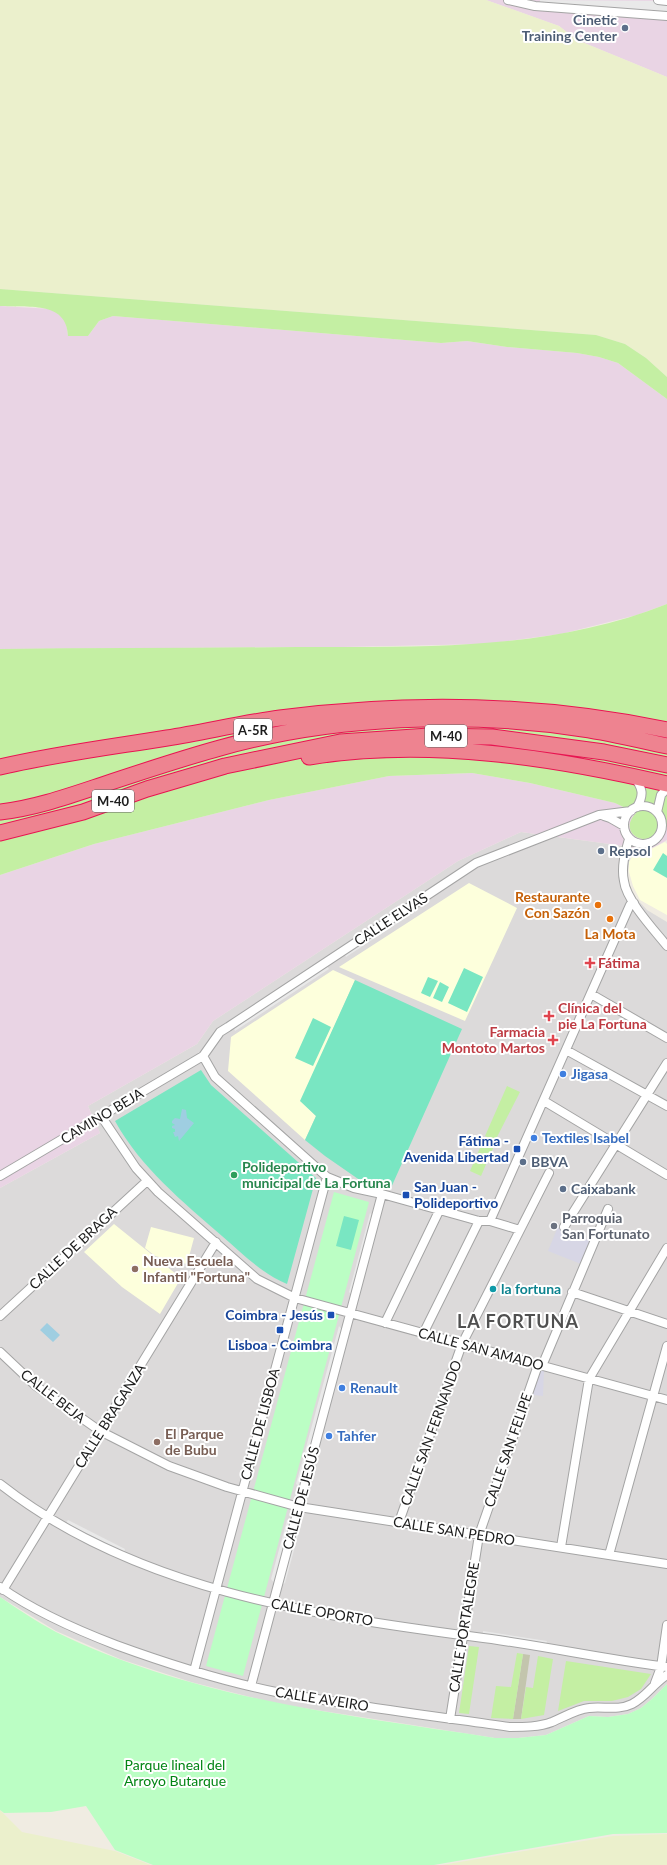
<svg xmlns="http://www.w3.org/2000/svg" width="667" height="1865" viewBox="0 0 667 1865" font-family="Lato,sans-serif">
<rect width="100%" height="100%" fill="#f0ece2"/>
<!-- residential -->
<path fill="#dcdada" d="M521,832L632,847L626,881L636,898L647,910L667,922V1684L652,1699L641,1708L628,1714L608,1717L589,1716L546,1735L518,1738H495L278,1704L191,1682L120,1659L56,1631L0,1597V1188L100,1133L88,1106L197,1044L213,1021L458,861Z"/>
<!-- industrial -->
<path fill="#e9d4e4" d="M486,0H667V77L577,40L559,26Z
M0,306L53,309L62,316L66,321L68,336H88L99,321L113,316L441,343L467,341L507,347L577,353L599,357L618,363L667,399V604L637,615L561,634L486,644L343,647L0,649Z
M472,773L530,783L615,803L667,827V840L649,850L634,854L632,847L521,832L458,861L213,1021L197,1044L88,1106L100,1133L0,1188V875L94,844L269,800L389,776Z"/>
<!-- education -->
<path fill="#fdffdc" d="M665,842L667,844V915L640,900L633,886L629,872V862L634,854L649,850Z
M469,883L517,908L465,1021L339,967Z
M333,970L355,980L301,1101L316,1116L305,1140L228,1071L231,1037Z
M114,1224L181,1278L160,1314L122,1287L84,1252Z
M151,1227L194,1238L187,1264L155,1256L145,1248Z"/>
<!-- construction -->
<path fill="#c3c5ad" d="M523,1654L530,1655L521,1719H513Z"/>
<!-- farmland -->
<path fill="#ebf0cc" d="M0,0H486L559,26L577,40L667,77V377L646,358L625,344L596,335L0,289Z
M0,1810L22,1832L115,1851L151,1865H0Z
M667,1834V1865H442L613,1836Z"/>
<!-- grass -->
<path fill="#c4efa3" d="M0,289L596,335L625,344L646,358L667,377V399L618,363L599,357L577,353L507,347L467,341L441,343L113,316L99,321L88,336H68C67,300 26,308 0,306Z
M667,604V827L658,823C656,853 614,836 636,813L615,803L530,783L472,773L389,776L269,800L94,844L0,875V649C99,648 198,648 297,647C423,647 549,651 667,604Z
M507,1086L520,1092L495,1141L485,1136Z
M483,1141L494,1146L481,1176L470,1171Z
M469,1646L479,1647L469,1714L459,1713Z
M517,1653L523,1654L513,1719L491,1718L496,1686L511,1687Z
M538,1656L553,1659L544,1715L521,1719L526,1687L533,1688Z
M566,1661L651,1674L641,1689L628,1697L612,1701H584L558,1711Z"/>
<!-- park -->
<path fill="#bbfec4" d="M334,1192L369,1202L243,1676L206,1666Z
M0,1597C18,1609 37,1622 56,1632C193,1699 347,1715 495,1738H518L546,1735L589,1716L608,1717L628,1714L641,1708L652,1699L667,1684V1833L613,1834L434,1865H153L115,1850L86,1806L51,1812L4,1813L0,1810Z"/>
<!-- pitch -->
<path fill="#79e6c2" d="M663,853L667,856V878L653,870Z
M464,968L483,977L467,1012L448,1003Z
M428,977L438,981L430,997L421,993Z
M355,980L462,1029L390,1190L364,1183L325,1156L305,1140L316,1116L300,1101Z
M440,982L449,987L442,1002L433,998Z
M313,1018L331,1027L313,1066L295,1058Z
M201,1070L211,1085L316,1178L287,1284C262,1274 242,1253 222,1236C182,1201 141,1168 115,1121Z
M344,1216L359,1220L351,1250L336,1246Z"/>
<!-- parking -->
<path fill="#e9e9e9" d="M540,0L667,1V20L539,10Z
M405,913L407,917L346,957L345,955Z
M327,966L329,969L235,1031L234,1028Z
M370,1213L374,1217L353,1296L349,1292Z
M339,1326L343,1331L301,1488L296,1484Z
M68,1520L125,1549L124,1552L66,1523Z
M287,1520L292,1524L275,1584L271,1579Z
M302,1521L285,1583L280,1586L297,1523Z
M483,1631L547,1641L546,1644L483,1634Z"/>
<!-- plaza -->
<path fill="#d7d6e5" d="M559,1224L590,1241L581,1264L548,1251Z
M539,1369L544,1370L543,1396L533,1395Z"/>
<!-- water -->
<path fill="#9fcee1" d="M182,1109L186,1110L187,1118L194,1123L179,1141L178,1136L175,1137L173,1132H175V1129L172,1128V1126L175,1125L172,1123V1121L175,1118L180,1119Z
M47,1323L60,1335L53,1342L40,1330Z"/>
<g fill="none" stroke-linecap="round" stroke-linejoin="round">
<!-- minor casing -->
<g stroke="#a4a4a4" stroke-width="10">
<path id="minor" d="M508,0L535,6L667,16
M658,0L667,1
M634,777C643,788 644,795 637,807
M624 825a19 19 0 1 1 38 0a19 19 0 1 1-38 0Z
M657,812L661,795L667,788
M604,816L610,818L624,826
M629,839C625,853 621,867 624,881C626,900 655,931 667,946
M591,994L667,1038
M566,1050L667,1106
M203,1056L215,1077L327,1177L354,1188L382,1194L479,1221H490L520,1230
M544,1101L667,1175
M101,1116L136,1168L158,1192L257,1279L295,1298L667,1400
M0,1176L203,1056L220,1032L228,1027L476,863L599,815L631,811
M490,1221L630,905L634,903
M564,1227L667,1063
M572,1292L667,1324
M0,1316L147,1181
M385,1323L440,1209
M423,1334L479,1221
M0,1352L36,1386L100,1431L169,1466L227,1487L299,1507L667,1564
M542,1366L608,1209
M0,1484C135,1590 312,1615 476,1637C540,1645 603,1659 667,1667
M399,1522L462,1344L549,1173
M561,1547L589,1379L667,1248
M609,1555L667,1346
M0,1587C35,1612 77,1630 116,1645C168,1664 222,1681 276,1692C353,1706 432,1716 510,1727C524,1727 539,1727 552,1722C564,1717 577,1709 589,1708C603,1706 618,1711 632,1704C646,1697 654,1683 667,1675
M3,1590L216,1242
M194,1671L327,1177
M655,1683L661,1667L667,1625
M251,1686L382,1194
M450,1719L479,1535L538,1365"/>
</g>
<!-- motorway casing -->
<g stroke="#e81451" stroke-width="17">
<path id="motorway" d="M309,757C428,738 551,757 667,784
M0,767C55,754 111,747 167,738C205,732 242,723 280,718C411,701 538,703 667,730
M0,812C35,808 69,796 102,785C141,772 180,759 220,748C333,716 467,711 583,729C611,733 639,740 667,746
M0,833L83,812L147,789L225,766L340,742L429,736L492,737L604,752L667,765"/>
</g>
<!-- minor -->
<use href="#minor" stroke="#fff" stroke-width="8"/>
<!-- motorway -->
<use href="#motorway" stroke="#ee8390" stroke-width="15"/>
</g>
<!-- markers -->
<g fill="#5c6f8a" stroke="#fff" stroke-width="1.5">
<circle cx="625" cy="28" r="4"/>
<circle cx="601" cy="851" r="4"/>
<circle cx="523" cy="1162" r="4"/>
<circle cx="563" cy="1189" r="4"/>
</g>
<g fill="#e8710a" stroke="#fff" stroke-width="1.5">
<circle cx="598" cy="905" r="4"/>
<circle cx="610" cy="919" r="4"/>
</g>
<g fill="#e0444e" stroke="#fff" stroke-width="1.5">
<path d="M588 957h4v4h4v4h-4v4h-4v-4h-4v-4h4z"/>
<path d="M547 1010h4v4h4v4h-4v4h-4v-4h-4v-4h4z"/>
<path d="M551 1034h4v4h4v4h-4v4h-4v-4h-4v-4h4z"/>
</g>
<g fill="#3f7fe0" stroke="#fff" stroke-width="1.5">
<circle cx="563" cy="1074" r="4"/>
<circle cx="534" cy="1138" r="4"/>
<circle cx="342" cy="1388" r="4"/>
<circle cx="329" cy="1436" r="4"/>
</g>
<g fill="#1a4fb4" stroke="#fff" stroke-width="1.5">
<rect x="513" y="1145" width="8" height="8" rx="2"/>
<rect x="402" y="1191" width="8" height="8" rx="2"/>
<rect x="327" y="1311" width="8" height="8" rx="2"/>
<rect x="276" y="1326" width="8" height="8" rx="2"/>
</g>
<circle fill="#2e9e5b" stroke="#fff" stroke-width="1.5" cx="234" cy="1175" r="4"/>
<circle fill="#6b7280" stroke="#fff" stroke-width="1.5" cx="554" cy="1226" r="4"/>
<g fill="#8d6e63" stroke="#fff" stroke-width="1.5">
<circle cx="135" cy="1269" r="4"/>
<circle cx="157" cy="1442" r="4"/>
</g>
<circle fill="#0f9aa8" stroke="#fff" stroke-width="1.5" cx="493" cy="1289" r="4"/>
<g text-anchor="middle" stroke-width="4" stroke-linejoin="round" paint-order="stroke">
<!-- shield labels -->
<g fill="#fff" stroke="#616161" stroke-width="1">
<rect x="234" y="719" width="38" height="22" rx="3"/>
<rect x="425" y="725" width="42" height="22" rx="3"/>
<rect x="92" y="790" width="42" height="22" rx="3"/>
</g>
<g font-size="13" font-weight="bold" fill="#1d1d1d">
<text x="253" y="735">A-5R</text>
<text x="446" y="741">M-40</text>
<text x="113" y="806">M-40</text>
</g>
<!-- service labels -->
<g font-size="14" font-weight="bold" fill="#4e5e75" stroke="#fff" text-anchor="start">
<text x="617" y="25" text-anchor="end">Cinetic<tspan x="617" dy="16">Training Center</tspan></text>
<text x="609" y="856">Repsol</text>
<text x="531" y="1167">BBVA</text>
<text x="571" y="1194">Caixabank</text>
</g>
<!-- food labels -->
<g font-size="14" font-weight="bold" fill="#c56008" stroke="#fff" text-anchor="end">
<text x="590" y="902">Restaurante<tspan x="590" dy="16">Con Sazón</tspan></text>
<text x="610" y="939" text-anchor="middle">La Mota</text>
</g>
<!-- street labels -->
<g font-size="14" fill="#1d1d1d" stroke="#fff">
<text transform="translate(391 919) rotate(-33)" y="5">CALLE ELVAS</text>
<text transform="translate(102 1116) rotate(-31)" y="5">CAMINO BEJA</text>
<text transform="translate(73 1248) rotate(-43)" y="5">CALLE DE BRAGA</text>
<text transform="translate(481 1349) rotate(15)" y="5">CALLE SAN AMADO</text>
<text transform="translate(53 1396) rotate(38)" y="5">CALLE BEJA</text>
<text transform="translate(110 1416) rotate(-58)" y="5">CALLE BRAGANZA</text>
<text transform="translate(260 1424) rotate(-75)" y="5">CALLE DE LISBOA</text>
<text transform="translate(431 1433) rotate(-70)" y="5">CALLE SAN FERNANDO</text>
<text transform="translate(508 1450) rotate(-71)" y="5">CALLE SAN FELIPE</text>
<text transform="translate(301 1498) rotate(-75)" y="5">CALLE DE JESÚS</text>
<text transform="translate(454 1531) rotate(9)" y="5">CALLE SAN PEDRO</text>
<text transform="translate(322 1612) rotate(10)" y="5">CALLE OPORTO</text>
<text transform="translate(464 1627) rotate(-81)" y="5">CALLE PORTALEGRE</text>
<text transform="translate(322 1699) rotate(9)" y="5">CALLE AVEIRO</text>
</g>
<!-- health labels -->
<g font-size="14" font-weight="bold" fill="#be3a42" stroke="#fff" text-anchor="start">
<text x="598" y="968">Fátima</text>
<text x="558" y="1013">Clínica del<tspan x="558" dy="16">pie La Fortuna</tspan></text>
<text x="545" y="1037" text-anchor="end">Farmacia<tspan x="545" dy="16">Montoto Martos</tspan></text>
</g>
<!-- shop labels -->
<g font-size="14" font-weight="bold" fill="#366cbe" stroke="#fff" text-anchor="start">
<text x="571" y="1079">Jigasa</text>
<text x="542" y="1143">Textiles Isabel</text>
<text x="350" y="1393">Renault</text>
<text x="337" y="1441">Tahfer</text>
</g>
<!-- transit labels -->
<g font-size="14" font-weight="bold" fill="#164399" stroke="#fff" text-anchor="end">
<text x="509" y="1146">Fátima -<tspan x="509" dy="16">Avenida Libertad</tspan></text>
<text x="414" y="1192" text-anchor="start">San Juan -<tspan x="414" dy="16">Polideportivo</tspan></text>
<text x="323" y="1320">Coimbra - Jesús</text>
<text x="280" y="1350" text-anchor="middle">Lisboa - Coimbra</text>
</g>
<!-- leisure labels -->
<g font-size="14" font-weight="bold" fill="#27864d" stroke="#fff" text-anchor="start">
<text x="242" y="1172">Polideportivo<tspan x="242" dy="16">municipal de La Fortuna</tspan></text>
</g>
<!-- worship labels -->
<g font-size="14" font-weight="bold" fill="#5b616d" stroke="#fff" text-anchor="start">
<text x="562" y="1223">Parroquia<tspan x="562" dy="16">San Fortunato</tspan></text>
</g>
<!-- education labels -->
<g font-size="14" font-weight="bold" fill="#785e54" stroke="#fff" text-anchor="start">
<text x="143" y="1266">Nueva Escuela<tspan x="143" dy="16">Infantil "Fortuna"</tspan></text>
<text x="165" y="1439">El Parque<tspan x="165" dy="16">de Bubu</tspan></text>
</g>
<!-- culture labels -->
<g font-size="14" font-weight="bold" fill="#0d838f" stroke="#fff" text-anchor="start">
<text x="501" y="1294">la fortuna</text>
</g>
<!-- park labels -->
<g font-size="14" fill="#028514" stroke="#fff">
<text x="175" y="1770">Parque lineal del<tspan x="175" dy="16">Arroyo Butarque</tspan></text>
</g>
<!-- district labels -->
<g font-size="18" font-weight="bold" letter-spacing="1" fill="#505050" stroke="#fff">
<text x="518" y="1328">LA FORTUNA</text>
</g>
</g>
</svg>
